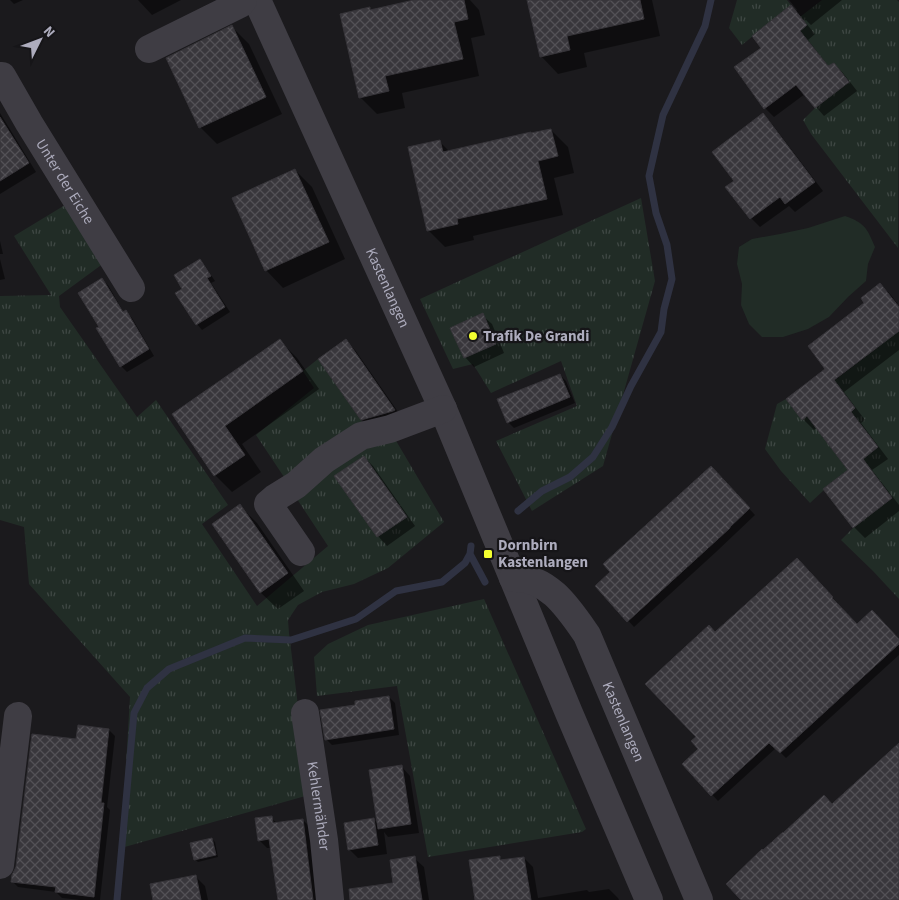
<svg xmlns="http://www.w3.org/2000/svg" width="899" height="900" viewBox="0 0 899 900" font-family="'Source Sans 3',sans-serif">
<defs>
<pattern id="grass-tufts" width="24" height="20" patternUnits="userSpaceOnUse" patternTransform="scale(1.25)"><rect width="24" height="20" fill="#212c26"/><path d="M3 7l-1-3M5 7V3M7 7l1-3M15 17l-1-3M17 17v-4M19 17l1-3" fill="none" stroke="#3f4844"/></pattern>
<pattern id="building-cross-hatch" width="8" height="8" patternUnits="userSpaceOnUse" patternTransform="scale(1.25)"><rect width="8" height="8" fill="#39373c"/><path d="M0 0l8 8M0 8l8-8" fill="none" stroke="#535156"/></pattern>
</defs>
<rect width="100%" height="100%" fill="#1b1a1d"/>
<!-- grass -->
<path fill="url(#grass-tufts)" d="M737,0H787L791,5L742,45L729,28Z
M822,0H897L899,2L898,248L811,134L803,120L815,108L849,82L834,63L828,66L800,31V17Z
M641,198L655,281L603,466L532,511L496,441L577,406L561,361L491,393L473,364L453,369L420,299Z
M70,202L104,263L59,296L60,307L137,417L156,400L228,505L202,524L257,606L328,546L295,496L345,456L395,439L444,522L388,568L354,584L322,592L298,605L288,620L289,633L309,795L121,848L130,697L29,584L24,527L0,520V296L51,295L14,236Z
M899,331V599L873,571L841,540L853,528L892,498L863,459L878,447L851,412L855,408L834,381Z
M318,359L363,423L284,477L256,435L314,388L303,371Z
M786,399L802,419L807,416L848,470L824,488V490L810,503L781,471L765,449L777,404Z
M484,599L586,829L582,832L428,857L397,686L317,696L314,657L328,644L368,625Z"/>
<!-- park -->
<path fill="#212c26" d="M845,216C865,223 867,228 875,247L868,264L866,281L848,297L829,317L808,329L783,337H762L749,324L741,305L742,284L737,264L739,247L752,239L780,234L808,228Z"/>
<!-- shadow -->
<path fill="#0007" d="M10,0H23L14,4Z
M138,0H181L152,15Z
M420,0H470L479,10L485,35L471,38L479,76L402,93L405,108L377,114L360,97L369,9L371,11Z
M529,0H652L660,36L584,53L587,67L558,74L541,56Z
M789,0H842L811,25L806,20L804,21L815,34L808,40L829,67L834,64L843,73L857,91L824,116L805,94L774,117L765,108L736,67L763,48L797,10Z
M232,27L249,44L282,114L217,144L200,127Z
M0,113L36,172L0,194Z
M763,115L772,124L823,191L795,212L789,206L760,227L751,218L736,181Z
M551,130L568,147L574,173L554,178L563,215L473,236L474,240L445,247L428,230L439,141L450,152Z
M295,170L312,187L345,259L283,288L266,270L233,199Z
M0,241L3,254H0Z
M0,259L5,279L0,280Z
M200,261L205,266L215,281L211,283L230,312L202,330L197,324L184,289Z
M102,280L108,285L124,313L126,312L132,318L154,356L127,372L121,366Z
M880,284L891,295L899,306V350L844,392L865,420L861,423L888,459L872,470L899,505V511L865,538L854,527L850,470L817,427L814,430L803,419L827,369L866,303Z
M482,315L492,324L504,353L474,367L465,357Z
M280,341L297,358L319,389L242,444L261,472L232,492L215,475L174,415Z
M346,341L355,350L403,419L371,429L362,419Z
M560,375L566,381L575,403L514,428L508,422Z
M364,457L373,466L415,526L387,546L378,536Z
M716,473L755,515L716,552L634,627L597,586Z
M240,506L257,523L304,591L278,609L260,592Z
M803,565L838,604L837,605L857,626L899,640V655L786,758L776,748L718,801L684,764L700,749L697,737L716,633Z
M389,697L395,703L399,735L332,745L326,739L357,706Z
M79,726L109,730L115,736L107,807L110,810L100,900H80L62,898L56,892L18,887L12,881L17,867L77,741Z
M401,766L410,776L419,833L388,837L384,832L387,854L358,858L349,849L374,820L379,825Z
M271,818L277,823L303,820L311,828L320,900H279L272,848H267L259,840Z
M212,839L215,842L218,857L198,862L195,859Z
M499,857L503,861L524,858L533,867L538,898L587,890L589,892L609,889L618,898L619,900H476Z
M414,858L424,867L429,900H384Z
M196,877L205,886L208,900H154Z"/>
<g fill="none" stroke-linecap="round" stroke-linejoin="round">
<!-- stream -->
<path stroke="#2f3242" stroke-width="7" d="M518,511L542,491L570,477L593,457L612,427L631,386L661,332L664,309L672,279L667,245L656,213L649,176L663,115L705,26L711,0
M470,554L485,582
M117,900L134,713L147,688L169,669L245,638L291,640L356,619L396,591L442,582L465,563L470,554L471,546"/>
</g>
<!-- building -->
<path fill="url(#building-cross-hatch)" stroke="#363439" d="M414,0H464L468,19L454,22L463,59L385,76L389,91L359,98L340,14L370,7V10Z
M527,0H640L644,19L567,36L570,50L540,57Z
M791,5L807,25L800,31L828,66L834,63L849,82L815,108L796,85L764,109L734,67L761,48L752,36Z
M232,25L266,97L199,128L166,58Z
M763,113L815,182L785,204L780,197L750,219L725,187L734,181L712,152Z
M0,117L29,163L0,181Z
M551,129L558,156L538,161L547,199L457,219L458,224L427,231L408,147L440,140L443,152L531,132V133Z
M295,169L329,242L265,271L232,198Z
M200,259L211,276L207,278L225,307L196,325L175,293L182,289L174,275Z
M102,278L123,312L126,310L149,349L120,367L96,328L99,327L78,293Z
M880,283L899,307V331L834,380L855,408L851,412L878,447L863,459L892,498L853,528L823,489L848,470L807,416L802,420L786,399L825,369L808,346L864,303L861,298Z
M483,313L496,344L464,358L450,328Z
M280,339L303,371L225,426L245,455L214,476L172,414Z
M346,339L395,410L393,411L361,420L318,359Z
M560,374L570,397L507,423L497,399Z
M364,456L407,517L377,537L334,476Z
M711,466L750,508L730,527V528L627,622L595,586L610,572L603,564Z
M240,504L288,573L260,593L212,524Z
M797,558L833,597L832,598L857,624L872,610L899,639V644L780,753L769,743L711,796L682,764L698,749L691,741L696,737L645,684L709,625L715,632Z
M389,696L394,729L325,740L320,710L355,705V701Z
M78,725L109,729L101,803H104L94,897L55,892L56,887L11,882L12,875L16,867L32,734L76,739Z
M899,743V900H741L726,884L762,849L763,850L783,832V833L824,795L832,804Z
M402,765L411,824L378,829L369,770Z
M272,816L273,823L303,819L313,900H278L269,839L258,841L255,818Z
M374,818L378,845L348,850L344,823Z
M212,838L216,855L194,860L190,843Z
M415,856L422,900H350L349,889L393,883L390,860Z
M500,856V860L524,857L531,900H475L469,860Z
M196,875L201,900H153L150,884Z"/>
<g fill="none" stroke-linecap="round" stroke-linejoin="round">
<!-- minor -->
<g stroke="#3f3d44" stroke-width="28">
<path id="s1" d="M257,0L443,409L569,713L649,900"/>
<path d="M149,49L240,4L243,0"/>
<path id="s2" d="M0,76H2L29,123L131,288"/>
<path d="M301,552L268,504L275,498L296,485L324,460L361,436L390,429L443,409"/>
<path id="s3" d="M513,578C548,576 569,609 587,635L699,900"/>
<path id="s4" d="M305,713L324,840L330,900"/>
<path d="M0,865L18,716"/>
</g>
</g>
<!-- markers -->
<g fill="#f3ff30" stroke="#161518" stroke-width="2">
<circle cx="473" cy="336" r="5"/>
<rect x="483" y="549" width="10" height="10" rx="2.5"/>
</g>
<g text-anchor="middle" stroke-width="4.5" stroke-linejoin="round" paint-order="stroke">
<!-- street labels -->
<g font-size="15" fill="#adacbd" stroke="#161518">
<text dy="5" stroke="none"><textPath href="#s2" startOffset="125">Unter der Eiche</textPath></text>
<text dy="5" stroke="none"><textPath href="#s1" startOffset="316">Kastenlangen</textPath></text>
<text dy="5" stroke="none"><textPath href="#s3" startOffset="192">Kastenlangen</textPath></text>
<text dy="5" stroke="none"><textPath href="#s4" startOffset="94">Kehlermähder</textPath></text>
</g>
<!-- poi labels -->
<g font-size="15" font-weight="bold" fill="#adacbd" stroke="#161518" text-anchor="start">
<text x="483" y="341">Trafik De Grandi</text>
<text x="498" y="550">Dornbirn<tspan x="498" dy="17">Kastenlangen</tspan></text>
</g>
</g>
<!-- north arrow -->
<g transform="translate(40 40) rotate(48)" stroke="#161518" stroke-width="4" paint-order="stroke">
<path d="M0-4L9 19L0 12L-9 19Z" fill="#adacbd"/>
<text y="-8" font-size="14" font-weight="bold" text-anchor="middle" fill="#adacbd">N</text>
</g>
</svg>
